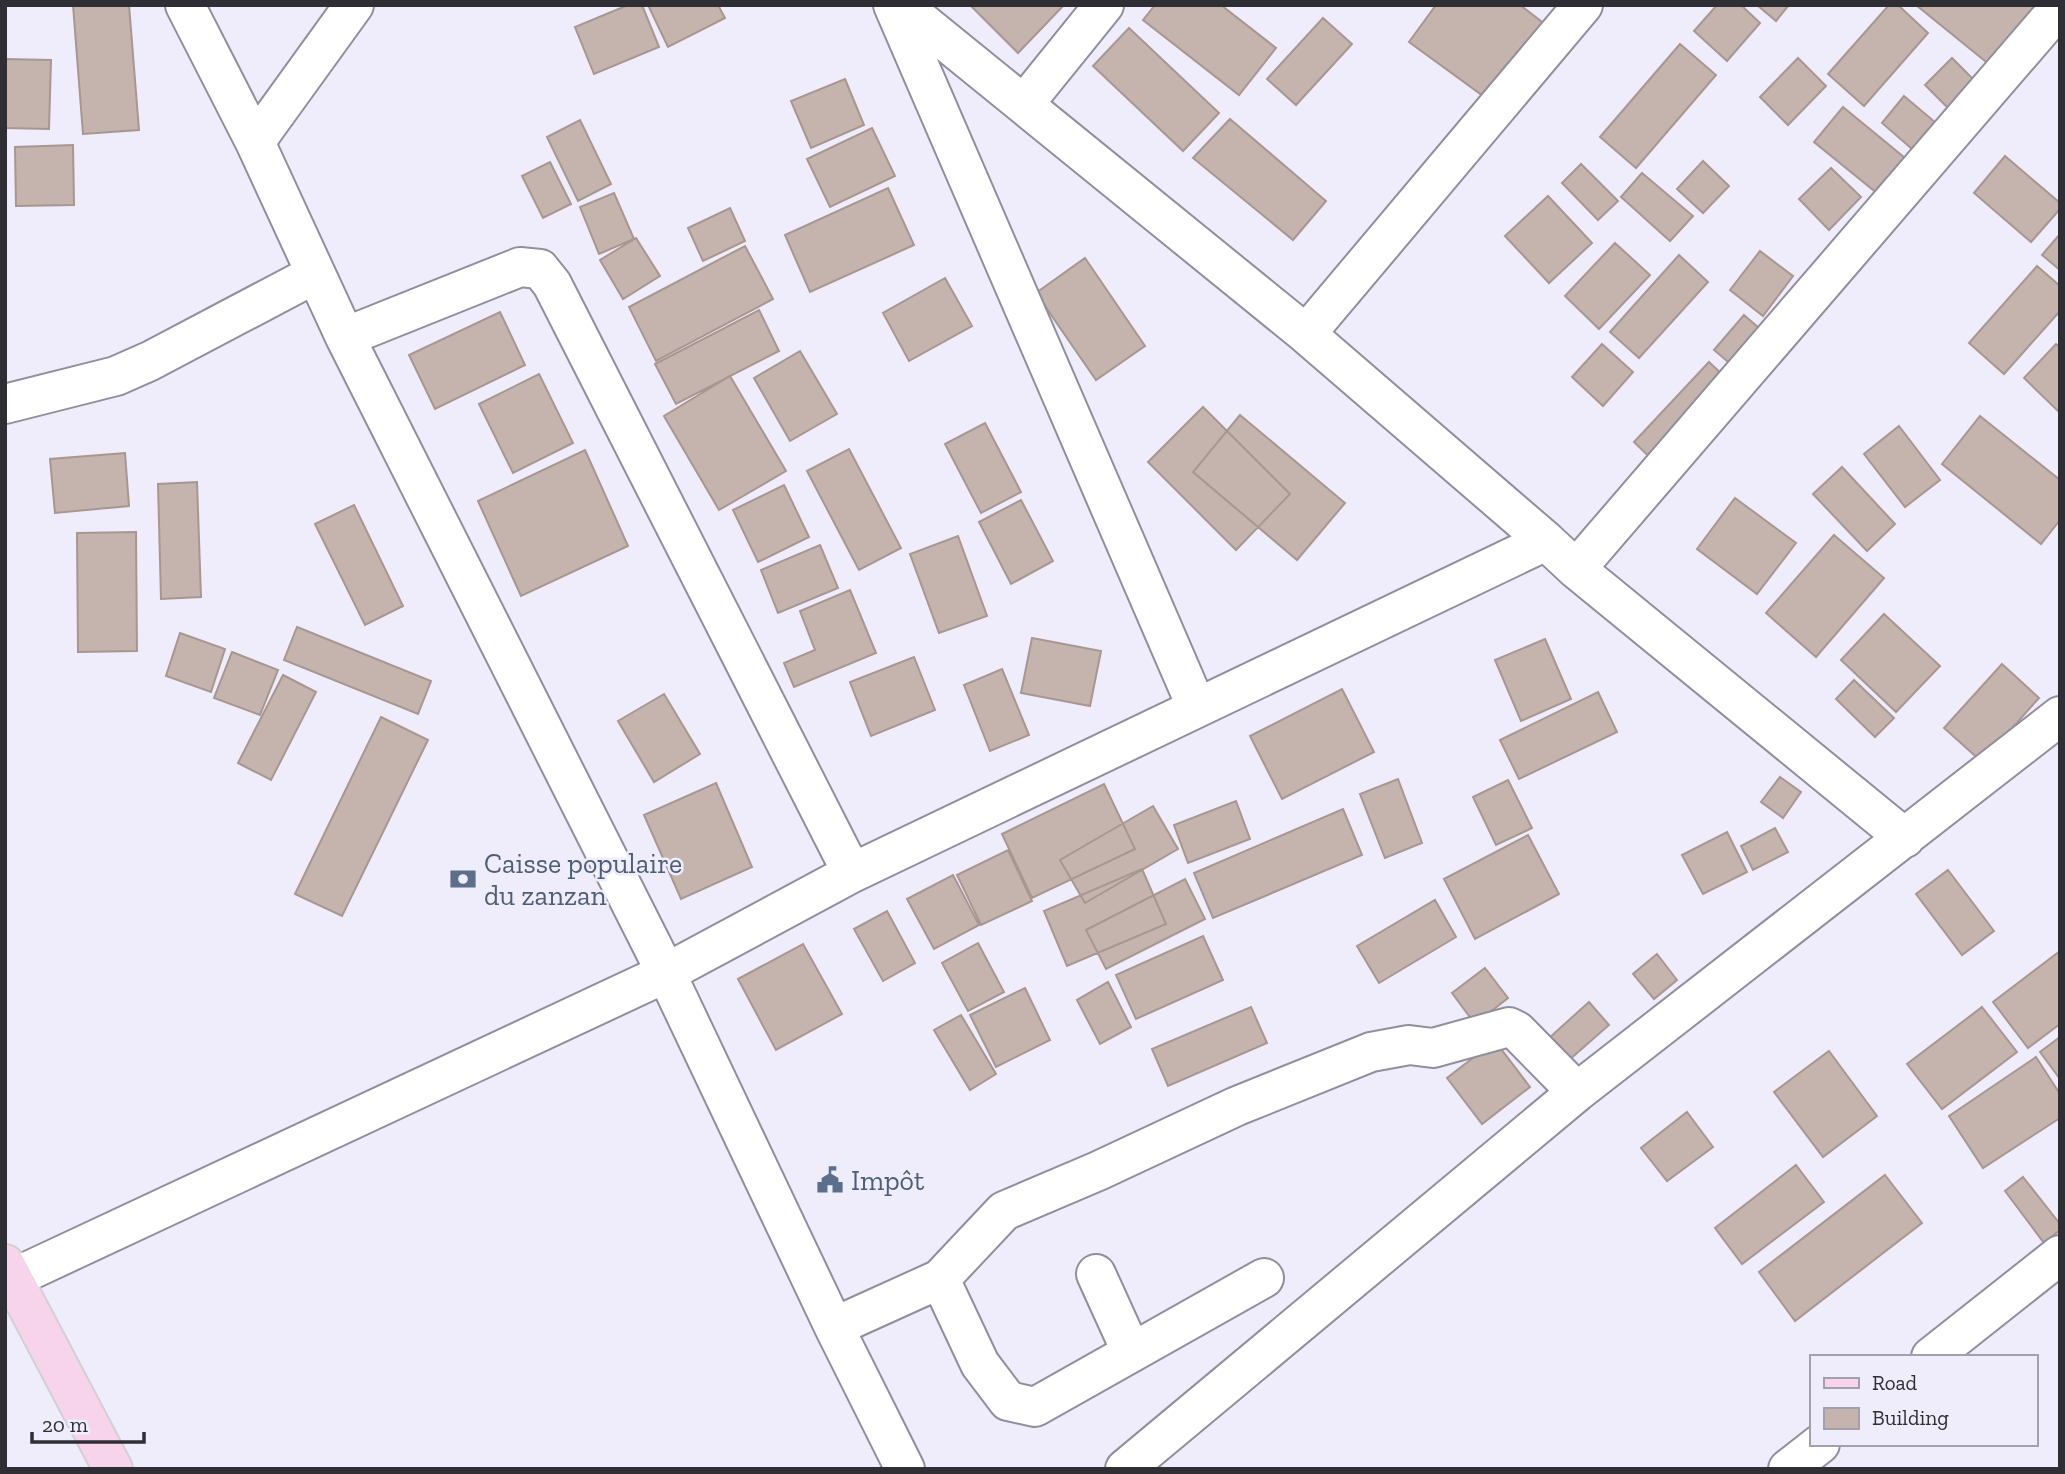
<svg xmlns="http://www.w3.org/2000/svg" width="2065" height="1474" viewBox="0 0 2065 1474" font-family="'Zilla Slab',serif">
<rect width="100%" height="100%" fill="#efecfc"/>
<!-- building -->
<path fill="#c5b3ad" stroke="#a89691" stroke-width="2" d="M73,5H129L139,130L83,134Z
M628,5H642L659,47L594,74L575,27Z
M648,5H718L725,18L668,47Z
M970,5H1064L1018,53Z
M1155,5H1221L1276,48L1239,95L1143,20Z
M1436,5H1520L1546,25L1490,101L1409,42Z
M1717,5H1741L1760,23L1727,61L1694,31Z
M1757,5H1789L1776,21Z
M1889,5H1898L1928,33L1864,106L1828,74Z
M1916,5H2037L1990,65Z
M1323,18L1352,44L1296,105L1267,79Z
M1129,28L1219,113L1183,151L1093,66Z
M1680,44L1716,75L1636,168L1600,137Z
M1798,58L1826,86L1788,125L1760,97Z
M1952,58L1980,86L1953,113L1925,85Z
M5,59L51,60L49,129L5,128Z
M845,79L864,125L811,148L791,101Z
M1904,96L1942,128L1919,155L1882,123Z
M1843,107L1911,163L1883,198L1814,142Z
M1230,119L1326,201L1293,240L1193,158Z
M580,120L611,184L578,201L547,137Z
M872,128L895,176L830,207L807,159Z
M73,145L74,205L16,206L15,147Z
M2005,156L2060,203V209L2031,242L1974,193Z
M1703,161L1729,186L1703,213L1677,189Z
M550,162L571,204L543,218L522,176Z
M1581,164L1618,201L1598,220L1562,183Z
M1831,168L1861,197L1829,230L1799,199Z
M1642,173L1693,216L1670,241L1621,197Z
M888,188L914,245L810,292L785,235Z
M614,193L634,239L599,254L580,207Z
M1548,196L1592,243L1549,283L1505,236Z
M730,208L745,241L703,261L688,228Z
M2060,234V270L2042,255Z
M636,238L660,276L623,299L600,260Z
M1615,243L1650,275L1599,329L1565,296Z
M745,246L773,299L656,361L629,307Z
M1760,251L1793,276L1763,316L1730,290Z
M1679,255L1708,282L1639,358L1610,332Z
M1085,258L1145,346L1096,380L1036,293Z
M2037,266L2060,286V311L2004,374L1969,343Z
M945,278L972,326L909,361L883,313Z
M759,310L779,351L676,404L655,364Z
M500,312L525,365L435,409L409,355Z
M1744,315L1782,348L1752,382L1714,350Z
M1602,344L1633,372L1603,406L1572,377Z
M2056,344L2060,347V413L2024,378Z
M800,351L837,414L790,441L754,378Z
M1709,362L1739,390L1664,471L1634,442Z
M539,374L573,443L513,473L479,404Z
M730,376L786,471L719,510L664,416Z
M1203,407L1290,494L1236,550L1148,462Z
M1240,415L1345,503L1297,560L1193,472Z
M1980,416L2060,480V520L2041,544L1942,464Z
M985,423L1021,492L981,513L945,444Z
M1899,426L1940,480L1905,507L1864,454Z
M849,449L901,548L859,570L807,471Z
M585,450L628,546L521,596L478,501Z
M125,453L129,506L55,513L50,459Z
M1842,467L1895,524L1867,551L1813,494Z
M197,482L201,597L161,599L158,484Z
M784,485L809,537L758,562L733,510Z
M1735,498L1796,543L1757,594L1697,549Z
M1021,500L1053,561L1011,584L979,522Z
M354,505L403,606L365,625L315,524Z
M136,532L137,651L78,652L77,533Z
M1834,535L1884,578L1816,657L1766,613Z
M958,536L987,616L939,633L910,554Z
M820,545L838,588L778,613L761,570Z
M850,590L876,653L794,687L784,663L815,650L800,611Z
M1884,614L1940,666L1896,712L1841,660Z
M297,627L431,681L418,714L284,660Z
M180,633L225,649L211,692L166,676Z
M1032,638L1101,651L1090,706L1021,693Z
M1545,639L1571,699L1521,721L1495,660Z
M232,652L278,670L260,715L214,698Z
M914,657L935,710L871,736L850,682Z
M2002,664L2039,698L1982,762L1944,728Z
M1002,669L1029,735L990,751L964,685Z
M283,675L316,692L271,780L238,763Z
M1854,680L1894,718L1875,737L1836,699Z
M1342,689L1374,752L1282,799L1250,736Z
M1598,692L1617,732L1519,779L1500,740Z
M664,694L700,754L654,782L618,721Z
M381,717L428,740L342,916L295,894Z
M1780,777L1801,792L1783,818L1761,802Z
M1398,779L1422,843L1385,858L1360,794Z
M1508,780L1532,828L1496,845L1473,797Z
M716,783L752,867L681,899L644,815Z
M1104,784L1135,849L1032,898L1002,834Z
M1236,801L1250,839L1188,863L1174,825Z
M1153,806L1178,849L1085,903L1060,860Z
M1343,809L1362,855L1213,918L1194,873Z
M1775,828L1788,852L1753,870L1741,846Z
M1727,832L1747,872L1703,894L1682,855Z
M1528,835L1559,894L1475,939L1444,879Z
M1008,850L1032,901L981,925L957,875Z
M1142,869L1166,924L1067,966L1044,911Z
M1948,870L1994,931L1962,955L1916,894Z
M953,875L979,925L934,949L907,899Z
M1185,879L1205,919L1106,969L1086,930Z
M1435,900L1456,937L1379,983L1357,946Z
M887,911L915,963L883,981L854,929Z
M1203,936L1223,980L1136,1019L1116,975Z
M978,943L1004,992L968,1011L942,963Z
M803,944L842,1014L776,1050L738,979Z
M2060,951V1024L2028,1048L1993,1002Z
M1657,954L1677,980L1654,999L1633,974Z
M1485,968L1508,998L1475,1024L1452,993Z
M1108,982L1131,1027L1100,1044L1077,1000Z
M1025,988L1050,1040L996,1067L970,1015Z
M1589,1002L1609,1025L1569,1060L1549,1038Z
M1251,1007L1267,1043L1168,1086L1152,1049Z
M1982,1007L2017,1052L1942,1109L1907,1064Z
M961,1015L996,1074L970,1090L934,1030Z
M2060,1037V1079L2040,1052Z
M1495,1041L1530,1087L1482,1124L1447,1078Z
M1829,1051L1877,1116L1823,1157L1774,1092Z
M2036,1057L2060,1094V1118L1983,1168L1949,1116Z
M1687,1112L1713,1147L1667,1181L1641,1148Z
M1796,1165L1824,1202L1742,1264L1715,1228Z
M1885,1175L1922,1223L1795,1321L1759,1272Z
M2023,1177L2060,1224V1230L2044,1243L2005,1191Z"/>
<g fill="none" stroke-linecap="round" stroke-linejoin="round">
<!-- minor casing -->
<g stroke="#918e9d" stroke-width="42">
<path id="minor" d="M185,5L255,142L345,337L666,973L834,1327L905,1469
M893,5L1197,708
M901,5L1306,334L1546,541L1576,569L1905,838
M1024,104L1104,5
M255,142L354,5
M1306,334L1583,5
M345,337L520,267L540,269L552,284L852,873
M5,404L116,376L150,361L315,274
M1576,569L2060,7
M1096,1274L1131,1351
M940,1279L980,1364L1008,1401L1035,1407L1264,1278
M5,1282L666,973L852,873L1546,541
M834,1327L940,1279L1004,1211L1098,1171L1237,1106L1371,1052L1409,1045L1433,1048L1509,1027L1517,1031L1577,1092
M1931,1357L2060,1255
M1125,1469L1577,1092L2060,716
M1788,1469L1820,1444"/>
</g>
<!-- major casing -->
<g stroke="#d1d1d2" stroke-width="42">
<path id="major" d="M5,1264L113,1469"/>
</g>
<!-- minor -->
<use href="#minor" stroke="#fff" stroke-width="38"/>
<!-- major -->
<use href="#major" stroke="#f8d3ec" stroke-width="38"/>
</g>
<!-- icons -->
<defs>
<g id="bank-bare" transform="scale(2.1)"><path d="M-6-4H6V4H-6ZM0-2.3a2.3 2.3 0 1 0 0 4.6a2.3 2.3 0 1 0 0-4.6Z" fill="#5c6f8a" stroke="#efecfc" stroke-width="2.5" paint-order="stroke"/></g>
<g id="civic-bare" transform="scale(2.1)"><path d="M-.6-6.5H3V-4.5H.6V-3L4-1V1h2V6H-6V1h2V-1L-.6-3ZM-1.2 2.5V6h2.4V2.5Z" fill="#5c6f8a" stroke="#efecfc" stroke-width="2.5" paint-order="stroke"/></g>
</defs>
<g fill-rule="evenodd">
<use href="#bank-bare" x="463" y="879"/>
<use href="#civic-bare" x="830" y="1180"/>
</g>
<g text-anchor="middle" stroke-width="5" stroke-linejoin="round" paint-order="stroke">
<!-- service labels -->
<g font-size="28" fill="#4e5e75" stroke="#efecfc" text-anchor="start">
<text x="484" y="873">Caisse populaire<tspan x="484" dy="32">du zanzan</tspan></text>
<text x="851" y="1190">Impôt</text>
</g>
</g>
<!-- border -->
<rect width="2065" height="1474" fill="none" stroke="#2f2e34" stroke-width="14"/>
<!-- legend -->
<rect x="1810" y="1355" width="228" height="91" fill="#efecfc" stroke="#a2a0ac" stroke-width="2"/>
<rect x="1824" y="1378" width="35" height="10" fill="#f8d3ec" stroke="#a2a0ac" stroke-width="2"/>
<text x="1872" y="1390" font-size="21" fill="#2f2e34">Road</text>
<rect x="1824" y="1408" width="35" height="21" fill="#c5b3ad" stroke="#a2a0ac" stroke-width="2"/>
<text x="1872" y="1425" font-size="21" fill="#2f2e34">Building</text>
<!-- scale -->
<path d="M32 1432v10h112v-10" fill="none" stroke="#2f2e34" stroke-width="3.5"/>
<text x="42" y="1432" font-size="21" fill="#2f2e34" stroke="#efecfc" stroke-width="5" paint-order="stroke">20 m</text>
</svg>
